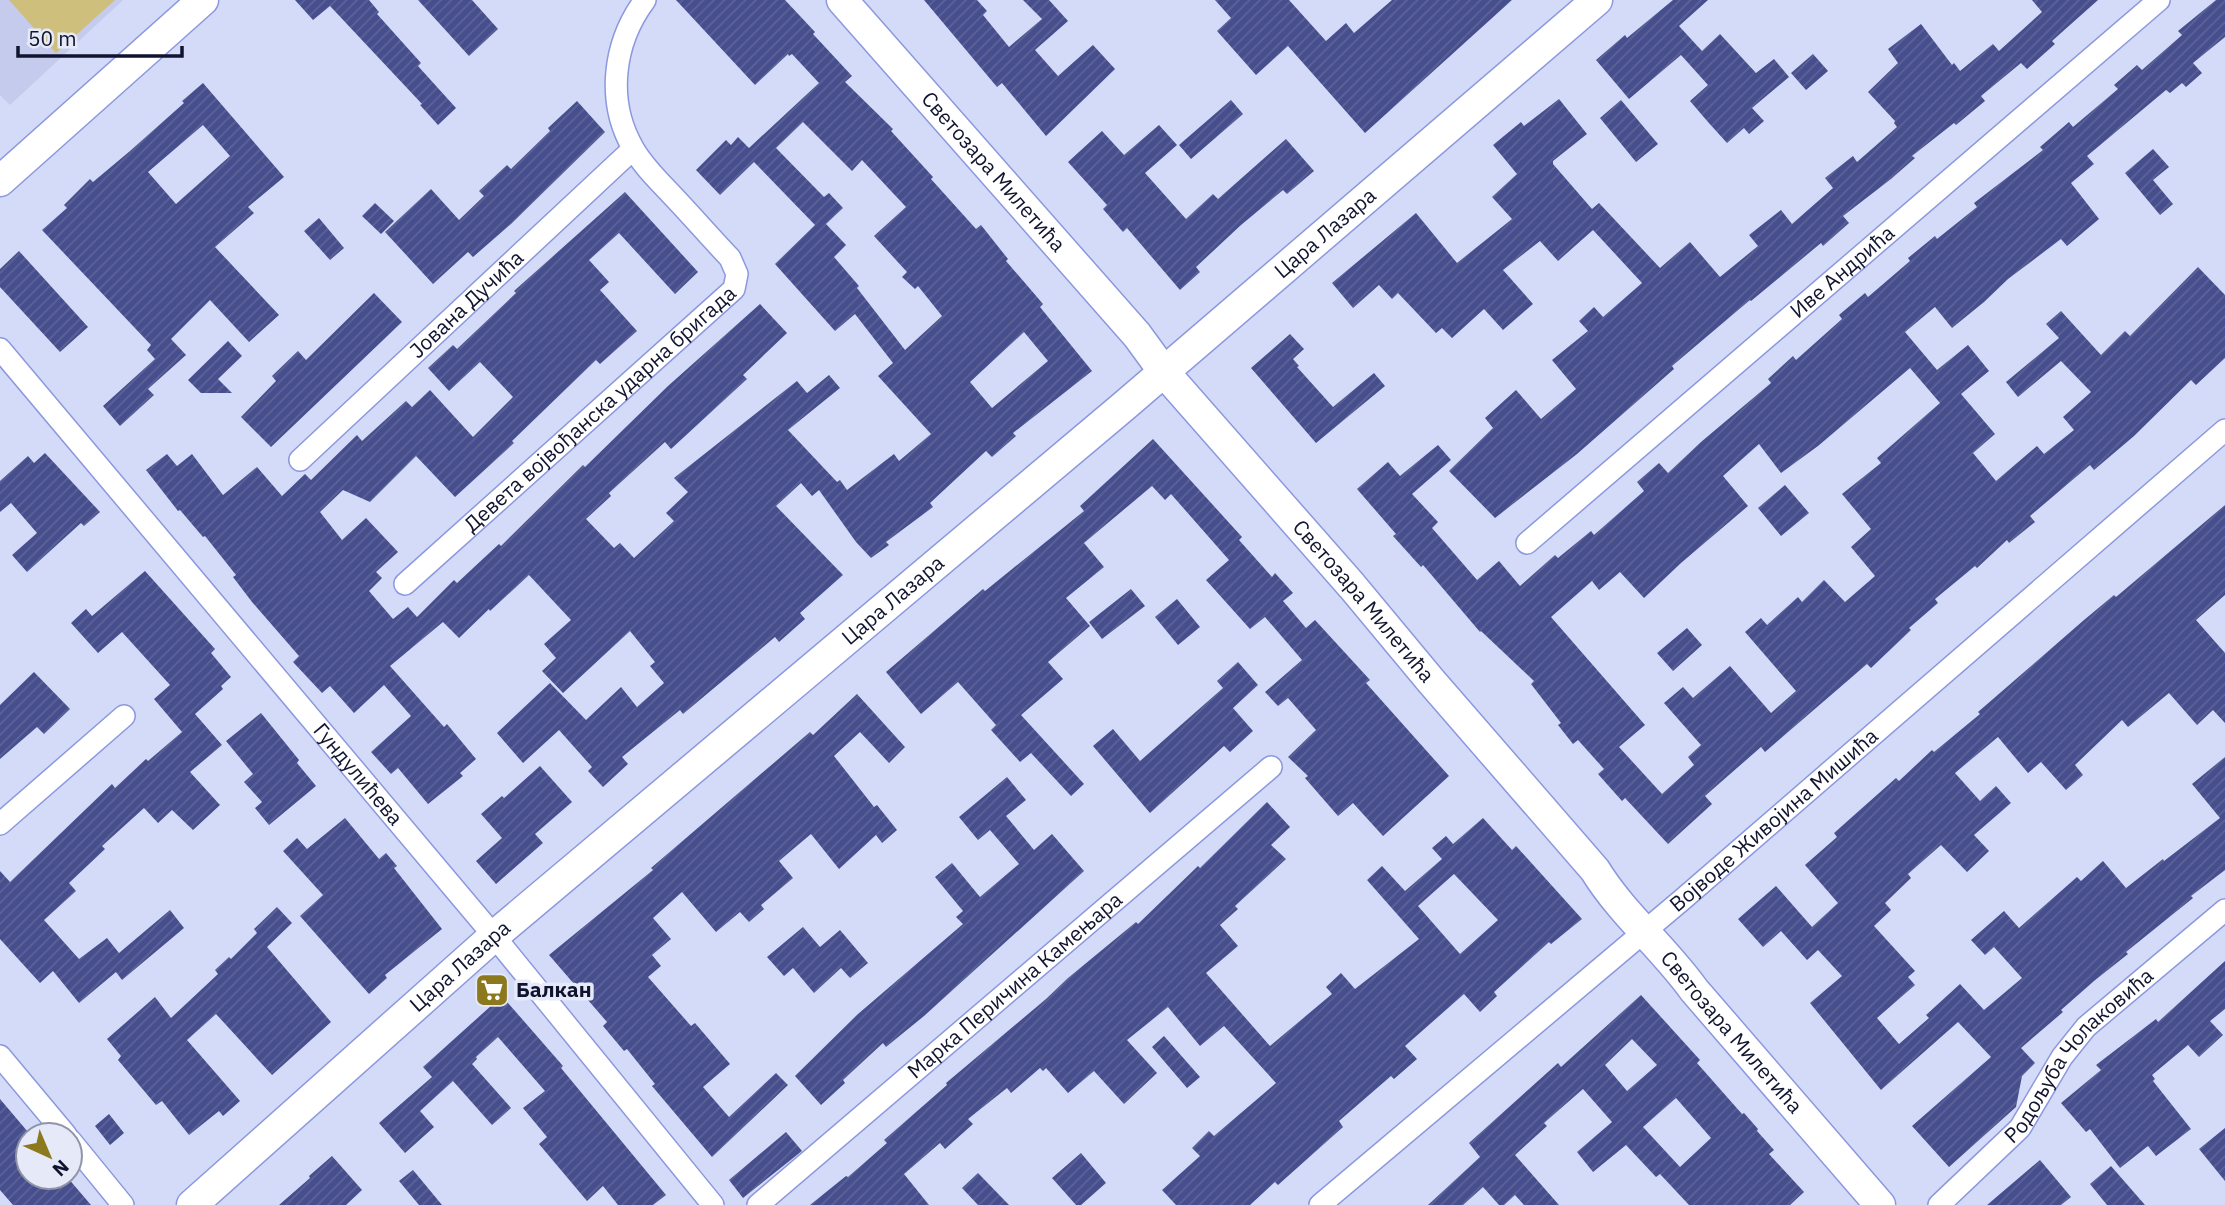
<svg xmlns="http://www.w3.org/2000/svg" width="2225" height="1205" viewBox="0 0 2225 1205" font-family="'IBM Plex Sans',sans-serif">
<defs>
<pattern id="building-hatch" width="6" height="6" patternUnits="userSpaceOnUse" patternTransform="scale(1.75)"><rect width="6" height="6" fill="#464e8d"/><path d="M-1 1l2-2M0 6l6-6M5 7l2-2" fill="none" stroke="#5d6397"/></pattern>
</defs>
<rect width="100%" height="100%" fill="#d4dbf8"/>
<!-- built -->
<path fill="#c5cbec" d="M0,0H123L10,105L0,95Z"/>
<!-- pitch -->
<path fill="#cfbf7c" d="M9,0H115L56,53Z"/>
<!-- building -->
<path fill="url(#building-hatch)" fill-rule="evenodd" d="M295,0H369L379,12L377,14L421,63L418,66L456,108L438,125L420,105L422,104L330,6L313,20Z
M418,0H472L498,29L469,56Z
M676,0H785L815,32L813,34L852,76L845,82L893,129L891,131L933,177L931,179L976,229L981,225L1008,259L1006,261L1043,304L1040,307L1092,371L1013,433L1016,436L992,457L986,451L930,503L933,507L886,542L889,545L871,558L856,542L819,490L812,496L801,483L776,506L843,575L800,613L805,619L779,642L775,637L683,714L680,710L622,757L628,764L603,787L588,771L592,767L559,730L523,763L497,733L550,683L586,720L621,687L637,707L664,683L650,666L655,662L630,631L563,693L542,671L556,658L544,644L571,620L529,575L490,611L489,609L459,638L443,622L390,666L444,727L447,724L476,759L460,773L463,776L428,804L398,768L391,774L371,752L411,716L384,685L354,713L330,686L322,693L293,662L299,656L252,602L233,577L236,575L205,536L203,537L180,510L178,511L146,470L167,454L177,466L192,454L223,495L257,467L282,496L305,474L311,480L357,435L362,441L406,401L412,407L430,390L473,437L513,397L480,362L449,391L428,368L453,345L457,349L516,293L514,291L625,192L698,272L675,294L619,233L589,260L609,282L600,290L637,331L600,364L596,360L512,441L514,443L455,497L416,456L370,502L343,490L320,512L342,540L366,518L398,552L376,572L382,578L369,591L393,619L408,607L417,617L454,580L457,583L499,544L501,546L583,465L585,467L668,386L760,304L787,333L743,375L747,379L671,449L665,442L609,493L611,496L586,519L614,548L620,543L634,558L674,521L666,513L688,492L674,478L797,381L807,393L829,375L840,388L788,430L837,482L840,480L847,490L894,454L899,461L931,434L878,376L893,363L855,314L835,331L775,264L815,225L754,162L720,195L696,170L726,140L731,145L738,137L749,148L819,83L792,54L789,56L788,54L755,85ZM803,122L852,171L862,160L906,207L874,236L907,272L902,277L915,289L918,286L942,316L905,350L857,288L859,286L834,257L846,245L826,224L843,208L829,193L824,197L776,148ZM1024,332L1048,361L992,408L970,382Z
M924,0H977L987,11L983,15L1009,47L1042,19L1023,0H1049L1068,21L1035,50L1058,76L1093,45L1115,69L1046,136L1002,83L997,87Z
M1215,0H1289L1326,41L1346,23L1354,33L1392,0H1512L1365,133L1288,46L1256,75L1217,31L1231,18Z
M1673,0H1708L1679,26L1702,51L1720,34L1756,73L1774,59L1789,77L1752,108L1764,121L1749,134L1744,128L1727,143L1708,122L1690,101L1708,85L1681,55L1629,99L1596,60L1625,35L1627,38Z
M2032,0H2098L2052,41L2055,44L2027,69L2021,63L1981,96L1985,101L1956,125L1954,123L1912,156L1915,158L1891,179L1843,216L1849,223L1823,246L1821,243L1751,301L1750,300L1672,366L1674,369L1577,454L1495,518L1449,471L1493,428L1485,418L1516,390L1541,419L1576,389L1552,360L1588,331L1579,321L1594,307L1603,317L1642,283L1593,230L1558,261L1540,241L1503,270L1533,304L1503,330L1484,309L1452,338L1442,328L1436,333L1398,293L1392,299L1379,285L1353,308L1332,283L1416,213L1457,263L1512,219L1492,197L1517,174L1493,145L1521,122L1524,126L1559,99L1587,134L1553,161V164L1592,209L1599,203L1660,268L1690,242L1720,277L1758,246L1749,235L1781,210L1792,224L1833,188L1825,178L1853,156L1857,162L1897,127L1894,123L1895,121L1868,92L1898,63L1888,49L1921,24L1952,65L1954,63L1960,71L1993,44L1999,51L2042,12Z
M2216,0H2225V37L2193,63L2202,73L2186,87L2182,83L2170,93L2166,90L2087,156L2094,164L2071,183L2099,219L2067,246L2061,239L2008,279L1984,302L1952,328L1935,307L1905,332L1937,370L1968,345L1989,371L1961,394L1995,434L1973,453L1996,481L2037,446L2044,454L2074,430L2063,417L2091,392L2061,361L2018,397L2006,382L2059,338L2046,324L2061,311L2101,355L2125,331L2130,336L2198,267L2225,295V358L2196,385L2191,380L2134,436L2094,470L2090,465L2030,516L2035,522L2009,543L2007,540L1977,568L1975,566L1935,599L1938,603L1909,628L1911,630L1871,668L1867,664L1765,752L1761,747L1705,796L1712,804L1668,844L1625,798L1622,801L1598,774L1604,769L1578,740L1573,744L1558,725L1561,723L1531,684L1534,681L1481,631L1480,632L1423,565L1421,567L1393,536L1396,534L1357,489L1388,462L1400,476L1438,445L1451,460L1412,494L1438,522L1432,528L1477,580L1499,561L1520,586L1555,555L1558,558L1591,531L1594,535L1644,491L1637,482L1659,463L1668,473L1701,442L1771,383L1768,379L1793,356L1796,360L1842,319L1839,315L1865,293L1868,297L1910,261L1908,258L1935,236L1937,239L1977,207L1974,203L2043,150L2040,147L2069,122L2073,127L2118,89L2114,85L2137,65L2142,70L2182,35L2178,31ZM1910,368L1940,403L1877,458L1881,463L1842,494L1871,529L1851,547L1875,576L1845,602L1824,580L1802,602L1798,597L1767,625L1761,618L1745,632L1796,691L1771,713L1730,666L1693,698L1683,687L1664,703L1701,745L1688,757L1694,765L1662,794L1619,747L1645,725L1551,617L1592,581L1599,590L1620,572L1644,598L1681,563L1748,506L1723,476L1759,444L1781,473L1818,446Z
M1813,54L1828,71L1806,90L1791,73Z
M203,83L284,177L248,207L254,213L215,247L279,315L249,342L210,300L171,339L186,355L148,389L154,395L120,426L103,406L155,359L147,350L151,345L42,230L67,208L64,205L90,179L93,182L130,151L184,103L182,101ZM203,125L230,156L176,204L148,172Z
M1231,100L1243,114L1191,159L1179,145Z
M1621,100L1658,144L1636,162L1600,118Z
M577,101L605,132L511,224L473,257L468,252L433,284L385,232L431,189L459,220L484,196L479,191L507,165L511,169L550,131L548,128Z
M1159,125L1177,145L1145,173L1186,219L1213,194L1218,199L1286,139L1314,171L1287,194L1283,190L1241,225L1196,267L1200,272L1180,290L1127,228L1123,232L1103,209L1107,205L1068,162L1102,131L1124,155Z
M2153,149L2169,167L2153,180L2173,204L2160,215L2125,173Z
M375,203L394,221L381,234L362,216Z
M319,218L344,248L330,260L304,231Z
M19,251L88,327L60,352L0,287V269Z
M374,293L402,322L271,447L241,417L276,381L272,376L298,351L306,360Z
M1290,334L1304,349L1293,359L1299,366L1297,367L1333,407L1374,373L1385,386L1316,443L1251,368Z
M228,341L242,356L218,379L232,393H201L188,380Z
M1153,439L1242,537L1239,540L1272,577L1275,573L1293,593L1283,601L1306,628L1315,620L1370,680L1366,683L1449,776L1383,836L1353,803L1338,816L1305,778L1308,776L1288,757L1316,730L1288,698L1278,706L1265,692L1302,660L1265,617L1250,629L1206,580L1229,560L1171,494L1165,500L1152,486L1084,543L1104,567L1066,598L1090,626L1048,662L1063,679L1021,715L1084,784L1071,796L1031,753L1020,762L991,730L996,725L958,682L921,714L886,672L983,589L985,591L1084,511L1080,506Z
M45,453L100,512L84,526L81,523L27,572L12,555L37,533L11,503L0,512V481L28,456L34,463Z
M1785,485L1809,513L1781,536L1758,508Z
M2225,505V595L2196,620L2225,653V723L2213,710L2197,725L2169,693L2128,727L2122,720L2075,765L2083,775L2066,790L2041,762L2028,773L1998,737L1955,773L1980,801L1996,786L2011,803L1974,835L1989,851L1967,872L1941,845L1908,874L1911,878L1885,903L1891,910L1874,926L1915,971L1908,977L1915,985L1877,1018L1899,1044L1929,1018L1926,1015L1960,984L1984,1010L2022,978L1994,947L1985,955L1971,940L2004,911L2019,928L2077,877L2081,881L2103,861L2126,888L2163,859L2164,861L2220,818L2192,784L2225,757V870L2191,896L2193,898L2126,952L2128,954L2094,981L2061,1010L2063,1012L2021,1048L2035,1063L2022,1076L2016,1107L1949,1167L1912,1126L1991,1057L1958,1022L1881,1090L1810,1003L1842,976L1818,950L1807,960L1781,931L1763,947L1738,919L1776,886L1812,927L1838,903L1805,865L1837,837L1834,833L1896,778L1899,781L1932,750L1934,752L1980,714L1978,712L2084,620L2114,595L2116,597Z
M145,571L215,649L211,653L231,677L221,686L223,689L195,714L222,745L190,772L220,805L193,830L172,810L158,823L144,808L102,846L105,849L69,883L76,891L44,920L79,959L107,938L119,953L170,910L184,928L122,980L116,972L79,1003L53,971L40,983L0,939V871L10,882L112,784L115,788L146,759L148,761L182,732L154,699L170,685L122,632L98,653L71,623L86,609L92,616Z
M1131,589L1145,606L1102,639L1089,622Z
M1177,599L1200,627L1178,645L1155,617Z
M1687,628L1702,645L1673,671L1657,653Z
M1238,662L1258,685L1233,708L1253,731L1230,752L1224,746L1150,813L1093,746L1113,729L1140,761L1223,688L1217,681Z
M34,672L70,709L44,734L37,727L0,759V705Z
M857,694L905,747L889,763L860,732L834,756L874,807L877,805L897,830L882,843L876,835L839,869L811,834L779,861L793,878L761,905L764,909L749,922L740,912L716,932L682,892L653,918L671,939L652,955L661,966L648,977L691,1026L695,1023L730,1064L703,1087L729,1117L776,1073L788,1085L712,1157L652,1086L655,1084L627,1049L624,1051L603,1026L607,1022L549,955L653,870L651,868L810,732L813,735Z
M261,713L299,760L297,763L316,786L269,825L255,808L262,802L244,782L253,774L226,741Z
M540,766L572,802L535,834L543,843L496,884L476,861L502,838L481,814L502,796L504,798Z
M1007,777L1026,800L1006,816L1034,850L1052,834L1084,871L924,1016L886,1047L883,1043L843,1080L845,1083L821,1105L795,1076L858,1014L963,924L956,917L963,911L935,877L952,863L980,897L1019,864L990,830L978,840L959,817Z
M1267,802L1290,827L1271,845L1286,859L1235,906L1238,909L1220,925L1238,946L1206,973L1270,1046L1332,994L1326,987L1341,973L1355,989L1419,939L1367,880L1382,866L1405,891L1442,859L1432,848L1446,836L1453,844L1483,818L1512,850L1516,846L1582,919L1551,944L1549,942L1494,992L1497,996L1480,1012L1464,994L1405,1046L1417,1059L1394,1079L1391,1076L1339,1121L1343,1127L1278,1185L1275,1182L1250,1205H1176L1162,1190L1200,1156L1192,1148L1209,1131L1214,1136L1276,1083L1224,1026L1200,1046L1168,1007L1127,1040L1157,1073L1124,1104L1094,1071L1068,1093L1046,1068L1043,1071L1040,1068L1011,1093L1007,1088L968,1119L973,1124L945,1149L940,1143L904,1174L929,1205H810L846,1176L848,1177L887,1143L884,1140L947,1085L946,1083L1046,999L1068,978L1136,922L1138,924L1198,866L1200,868ZM1454,874L1498,920L1460,954L1418,906Z
M345,818L379,859L386,853L397,866L394,868L442,929L385,975L387,978L369,994L300,916L323,895L283,851L297,838L307,849Z
M277,907L292,923L267,947L331,1022L272,1075L216,1014L187,1040L240,1101L223,1116L219,1111L189,1135L162,1101L156,1105L118,1060L121,1056L107,1039L155,997L171,1018L218,974L215,970L229,957L231,959L257,933L254,929Z
M803,927L820,947L840,930L868,963L850,978L841,968L814,993L793,968L784,976L767,957Z
M2225,961V1009L2210,1021L2223,1035L2199,1057L2188,1045L2152,1075L2155,1079L2153,1081L2191,1129L2156,1156L2148,1146L2120,1168L2090,1129L2086,1132L2061,1103L2101,1070L2096,1065L2156,1019L2158,1022Z
M1641,995L1700,1060L1697,1063L1742,1114L1744,1113L1758,1129L1757,1131L1774,1150L1769,1154L1804,1192L1790,1205H1689L1660,1174L1656,1177L1626,1145L1593,1172L1577,1152L1612,1122L1583,1089L1544,1123L1547,1126L1515,1155L1559,1205H1524L1515,1195L1504,1205H1499L1483,1187L1463,1205H1428L1480,1157L1469,1143L1558,1063L1561,1067ZM1632,1039L1657,1065L1627,1091L1605,1065ZM1676,1098L1711,1138L1680,1167L1643,1127Z
M502,996L563,1066L561,1068L666,1195L653,1205H618L603,1186L587,1201L539,1144L547,1137L523,1108L545,1091L498,1037L476,1057L477,1059L472,1064L511,1108L492,1125L453,1081L420,1111L434,1127L405,1153L379,1123L432,1077L423,1067Z
M1164,1036L1200,1077L1187,1088L1152,1047Z
M0,1099L28,1132V1177H67L91,1205H13L0,1190Z
M109,1114L124,1133L110,1145L95,1126Z
M2225,1128V1181L2199,1149Z
M786,1132L802,1151L743,1198L729,1180Z
M1081,1153L1106,1183L1081,1205H1076L1052,1178Z
M332,1156L362,1190L346,1205H279L310,1178L309,1176Z
M2040,1160L2071,1197L2061,1205H1987Z
M2111,1166L2145,1205H2107L2090,1184Z
M413,1170L442,1205H419L399,1181Z
M978,1173L1009,1205H978L962,1188Z"/>
<g fill="none" stroke-linecap="round" stroke-linejoin="round">
<!-- street casing -->
<g stroke="#8c98de" stroke-width="24">
<g id="street">
<path id="s1" d="M0,349L494,936L713,1205"/>
<path id="s2" d="M300,460L633,149"/>
<path id="s3" d="M1527,543L2159,0"/>
<path id="s4" d="M405,584L734,289L737,274L730,258C710,237 691,215 671,194C658,180 643,166 633,148C606,101 613,43 645,0"/>
<path d="M0,824L124,716"/>
<path d="M0,1056L66,1135"/>
<path d="M70,1140L123,1205"/>
<path id="s5" d="M758,1205L1271,767"/>
<path id="s6" d="M1320,1205L1683,899L2225,430"/>
<path id="s7" d="M1939,1205L2020,1128L2062,1057L2086,1027L2225,910"/>
</g>
</g>
<!-- secondary casing -->
<g stroke="#8c98de" stroke-width="33">
<g id="secondary">
<path id="s8" d="M842,0L1137,335L1164,372L1352,586L1431,681L1595,870C1622,914 1664,948 1694,990L1880,1205"/>
<path d="M0,181L203,0"/>
<path id="s9" d="M192,1205L494,936L1124,406L1597,0"/>
</g>
</g>
<!-- street -->
<use href="#street" stroke="#fff" stroke-width="21"/>
<!-- secondary -->
<use href="#secondary" stroke="#fff" stroke-width="30"/>
</g>
<!-- icons -->
<defs>
<g id="supermarket-square" transform="scale(1.75)"><rect x="-9" y="-9" width="18" height="18" rx="4" fill="#8c781d" stroke="#e5e9f8"/><path d="M-6-5.5h2.5l.6 2H6L4.5 2H-2.5L-4.4-4H-6ZM-1.5 3.2a1.3 1.3 0 1 0 .1 0ZM3 3.2a1.3 1.3 0 1 0 .1 0Z" fill="#fff"/></g>
</defs>
<g fill-rule="evenodd">
<use href="#supermarket-square" x="492" y="990"/>
</g>
<g text-anchor="middle" stroke-width="7" stroke-linejoin="round" paint-order="stroke">
<!-- street labels -->
<g font-size="21" fill="#11142e" stroke="#e5e9f8">
<text dy="7" stroke="none"><textPath href="#s8" startOffset="229">Светозара Милетића</textPath></text>
<text dy="7" stroke="none"><textPath href="#s9" startOffset="1493">Цара Лазара</textPath></text>
<text dy="7" stroke="none"><textPath href="#s3" startOffset="416">Иве Андрића</textPath></text>
<text dy="7" stroke="none"><textPath href="#s2" startOffset="228">Јована Дучића</textPath></text>
<text dy="7" stroke="none"><textPath href="#s4" startOffset="262">Девета војвођанска ударна бригада</textPath></text>
<text dy="7" stroke="none"><textPath href="#s9" startOffset="926">Цара Лазара</textPath></text>
<text dy="7" stroke="none"><textPath href="#s8" startOffset="796">Светозара Милетића</textPath></text>
<text dy="7" stroke="none"><textPath href="#s1" startOffset="556">Гундулићева</textPath></text>
<text dy="7" stroke="none"><textPath href="#s6" startOffset="595">Војводе Живојина Мишића</textPath></text>
<text dy="7" stroke="none"><textPath href="#s9" startOffset="359">Цара Лазара</textPath></text>
<text dy="7" stroke="none"><textPath href="#s5" startOffset="338">Марка Перичина Камењара</textPath></text>
<text dy="7" stroke="none"><textPath href="#s8" startOffset="1363">Светозара Милетића</textPath></text>
<text dy="7" stroke="none"><textPath href="#s7" startOffset="206">Родољуба Чолаковића</textPath></text>
</g>
<!-- poi labels -->
<g font-size="21" font-weight="bold" fill="#11142e" stroke="#e5e9f8" text-anchor="start">
<text x="516" y="997">Балкан</text>
</g>
</g>
<!-- north arrow -->
<g transform="translate(49 1156) rotate(136)"><circle r="33" fill="#e5e9f8" stroke="#9094a7" stroke-width="2"/>
<path d="M0-5L12 26L0 18L-12 26Z" fill="#8c781d"/>
<text y="-10" font-size="19" font-weight="bold" text-anchor="middle" fill="#11142e">N</text>
</g>
<!-- scale -->
<path d="M18 46v10h164v-10" fill="none" stroke="#11142e" stroke-width="3.5"/>
<text x="28" y="46" font-size="21" fill="#11142e" stroke="#e5e9f8" stroke-width="5" paint-order="stroke">50 m</text>
</svg>
